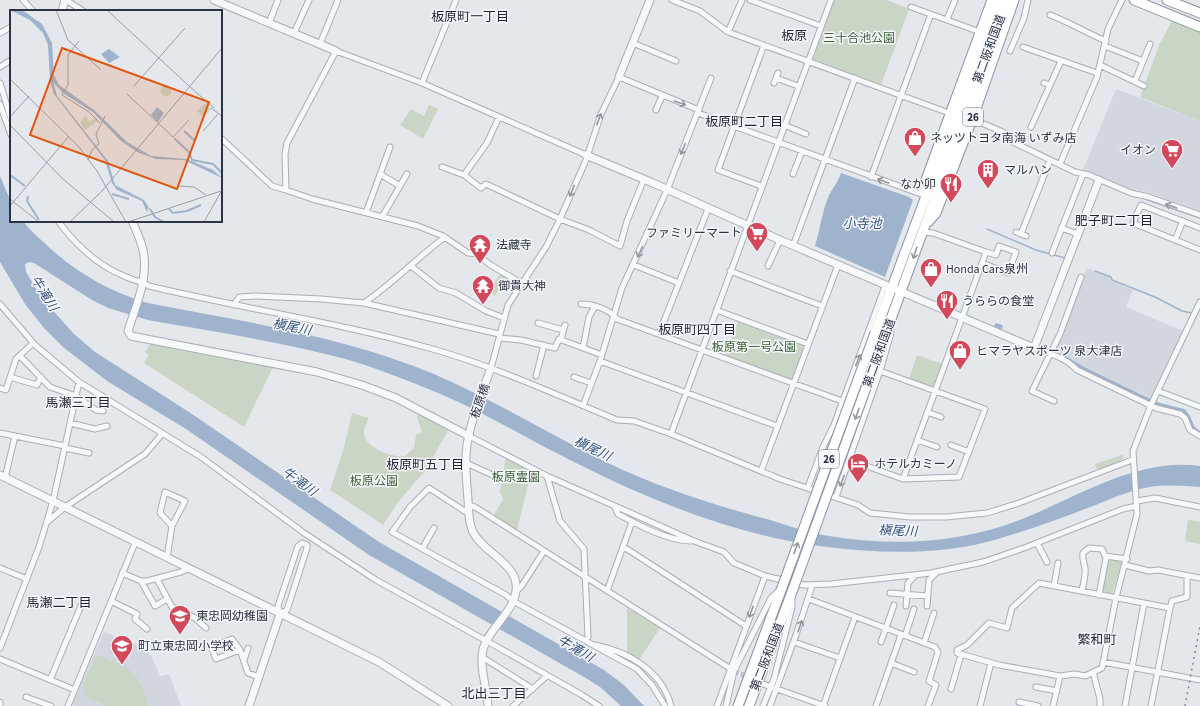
<svg xmlns="http://www.w3.org/2000/svg" width="1200" height="706" viewBox="0 0 1200 706" font-family="'Source Sans 3','Noto Sans JP',sans-serif">
<rect width="100%" height="100%" fill="#e4e7ec"/>
<!-- built -->
<path fill="#d2d6de" d="M1116,89L1200,121V211L1153,194L1136,189L1135,191L1083,170Z
M1087,268L1110,277V280L1133,290L1126,307L1183,331L1151,398L1078,364L1072,359L1053,351Z
M104,632L141,646L146,650L152,657L160,676L169,674L181,706H77L72,704Z"/>
<!-- green -->
<path fill="#c9d6c5" d="M834,0H887L909,9L881,85L813,60Z
M1172,21L1200,32V121L1140,97L1160,43Z
M429,105L438,109L423,139L400,125L411,109L424,116Z
M501,273L506,277L495,296L484,289L494,283Z
M738,321L803,345L804,348L794,378L790,380L725,356Z
M151,343L273,367L244,427L144,363L149,355L145,352Z
M917,355L942,364L934,386L931,387L909,379Z
M352,413L369,418C367,422 364,428 364,433C365,448 392,458 405,456L414,448L416,435L422,432L417,418L419,414L449,429L425,471L398,502L383,525L330,490L343,451Z
M1122,455L1124,456L1120,462L1098,472L1095,464Z
M506,456L532,469L517,530L494,515L503,499L500,492Z
M1188,520L1200,522V544L1185,541Z
M1109,558L1122,562L1112,595L1101,591L1107,559Z
M627,608L660,628L639,660L627,653Z
M97,655C131,669 138,669 149,706H107L83,695L86,690L82,688Z"/>
<!-- water -->
<path fill="#9fb4cc" d="M841,173L909,197L913,200L885,277L815,246C820,229 822,212 829,195C833,188 838,182 841,173Z
M0,176L11,202V221H23C28,228 34,233 40,239C71,269 106,291 148,303C245,322 343,336 434,374C494,400 549,434 608,463C660,488 714,505 770,520C789,526 809,533 829,536C882,545 938,544 989,530C1059,512 1125,456 1200,466V487C1183,486 1167,484 1150,487C1132,490 1115,497 1098,504C1065,517 1032,529 998,539C943,555 884,554 827,547C742,537 653,502 576,463C529,440 486,413 438,393C409,381 379,369 349,360C284,342 215,332 148,320L108,308L92,300L34,263L29,262L25,264L26,272L41,297L73,333L95,352L189,412L379,542L604,670L624,685L644,706H621L600,687L584,677L369,555L186,429L107,381L63,347L44,328L25,304L0,262Z"/>
<g fill="none" stroke-linecap="round" stroke-linejoin="round">
<!-- stream -->
<path stroke="#9fb4cc" stroke-width="1.5" d="M1145,199L1200,218
M987,229L1036,250L1065,258
M1095,271L1111,277L1112,280L1155,297L1182,311L1192,313"/>
<!-- canal -->
<path stroke="#9fb4cc" stroke-width="5.5" d="M997,326L1000,327
M1064,358L1082,369L1157,405L1184,412L1188,418L1192,428L1198,433"/>
<!-- minor-tunnel -->
<path stroke="#bfc3cb" stroke-width="5" stroke-dasharray="5 2.5" stroke-linecap="butt" d="M734,671L760,682"/>
<!-- minor casing -->
<g stroke="#a9aeb7" stroke-width="7">
<path id="minor" d="M23,0L33,11
M66,0L83,11
M672,0L700,11L728,32L949,113
M750,0L821,26
M911,7L980,32
M1050,15C1069,22 1087,33 1106,41
M947,19L955,0
M269,23L278,0
M728,32L742,0
M0,33L11,27
M294,33L309,0
M633,43L676,61
M320,44L338,0
M1105,46L1143,61
M1023,47L1097,73
M1010,51L1024,18L1028,0
M1100,65L1144,86
M0,67L11,60
M776,78L798,86
M1135,81L1150,44
M0,83L11,119
M422,83L456,0
M774,83L778,73
M1044,83L1050,85
M0,104L11,135
M656,110L662,96
M698,113L921,194
M973,117L979,122L1003,132L1011,141L1075,172L1089,175L1131,193L1149,197L1200,215
M784,125L806,134
M1031,127L1061,61
M221,138L272,186L286,190
M1060,164L1097,77L1108,29L1122,0
M442,167L464,175L481,188L486,184L560,219L589,230L620,246L627,221L644,179
M380,174L400,186
M793,174L802,151
M464,175L487,143L499,117
M871,177L931,14
M761,186L718,170L764,45
M366,213L390,147
M382,217L407,174
M58,221C75,244 97,265 124,276C132,280 141,281 149,286C245,309 342,323 436,350C498,368 557,395 617,420L634,421L671,434L780,479L858,505L870,513L910,517H946L987,513L1019,503L1132,460
M1061,228L1078,234
M1200,228L1141,205L1133,223L1200,250
M1016,232L1026,236
M1021,234L1050,160
M1175,240L1183,221
M793,246L855,78
M1052,253L1083,174
M982,263L1008,273L1016,252L999,246L996,255L986,252
M634,265L679,283
M411,266L439,288L456,293L486,311L504,318
M768,266L780,240
M730,271L822,306
M521,283L489,264L477,254L468,253L443,236L418,226L312,199L286,190L285,154L287,143L336,51L422,83L586,155
M364,303C393,283 417,258 445,237
M0,304L35,345L79,382L201,457L304,533L376,580L494,645L582,695L599,706
M581,304C593,304 609,309 617,319L842,401
M234,305L239,297L256,296L321,299L364,303L499,334
M716,310L808,344
M538,323L563,330
M659,334L708,209
M499,338L521,340L555,348L559,339L602,355
M561,339L565,325
M583,348L589,317L595,306
M1034,348C1049,353 1066,358 1077,370L1156,408L1180,414L1185,418L1190,430L1200,436
M20,356L50,387L76,396L96,410L103,411
M600,361L777,426
M491,368L508,305L546,247L560,219L586,160L601,114L619,77L699,110
M536,376L544,345
M10,377L37,385L41,377
M574,377L591,383
M0,388L6,390L16,359L33,343
M1158,391L1200,407
M1054,401L1032,391L1060,334L1081,277
M583,406L600,361L622,288L667,190L711,78
M927,412L941,417
M70,423L95,429L107,426
M0,433L15,436L5,478
M671,434L831,0
M15,436L65,446
M469,436L547,476L694,541L724,552L734,563L765,576L804,585L831,584L931,573L983,562L1024,548L1123,509L1137,506
M917,440L937,447
M951,445L969,452
M65,448L89,453
M850,460L903,479L959,477L985,409L880,371
M466,463L497,477
M761,471L838,265
M547,476L560,521L584,549L588,637
M903,479L986,252L933,233L922,232
M808,487L823,447L834,425L884,289L891,288
M836,497L880,371L891,333L890,325
M1137,501L1155,498L1200,507
M468,505L475,507L734,671
M615,507L618,514C638,525 668,541 691,541
M469,514L429,488L410,507L392,532L506,595L513,601L637,669L652,685L665,706
M47,522L65,507L145,454L162,434
M302,543L307,545V548L287,610L280,614L278,606L298,546Z
M1037,543L1047,562
M623,548L627,549L746,626
M422,549L434,528
M1105,556L1127,559
M167,558L172,526L185,501L165,492L160,513L172,526
M1125,565L1149,571L1158,570L1200,578
M0,568L27,579
M122,573L141,581H147L181,572L187,569
M1187,576V597L1172,601L1170,608L1039,583L1012,608L1007,628L989,623L967,645L957,650V653L999,665L1060,676L1075,674L1085,676L1102,668L1116,598L1137,514L1133,451L1151,405L1200,302
M157,579L172,607L195,618L206,628
M141,581L155,606L167,599
M1054,586L1058,563
M516,591L521,587L544,551
M607,591L632,522
M1082,591C1083,584 1086,576 1085,568C1084,562 1082,559 1083,553L1089,548L1102,549L1106,558L1099,595
M890,593L928,596
M809,599L935,647L938,652L929,681L936,685L928,706
M111,601L137,614L135,619L147,629
M906,606L908,583L916,575
M927,606L929,580L937,572
M905,636L914,609
M232,639L240,650L216,659L211,647Z
M794,642L840,658
M881,642L894,605
M924,643L934,613
M595,645C629,652 662,671 671,706
M0,648L39,547L53,501L79,382
M240,650L248,673L259,677
M482,657L533,689
M0,659L75,690
M244,660L248,648
M1103,662L1200,680
M891,663L914,672
M1093,672L1100,699V706
M50,680L83,601
M763,684L825,706
M1036,687L1057,691
M951,689L961,655
M26,697L51,706
M0,702V706
M1019,702L1038,706
M68,706L135,543
M513,706L547,676
M717,706L765,576
M726,706L734,671L771,598L779,590
M763,706L774,679L792,607V597
M770,706L796,635L812,586
M823,706L855,617
M876,706L901,635
M980,706L991,663
M1053,706L1060,676
M1125,706L1144,603
M1151,706L1170,608"/>
</g>
<!-- tertiary casing -->
<g stroke="#a9aeb7" stroke-width="9">
<path id="tertiary" d="M214,0L336,51
M62,11L65,0
M619,77L650,0
M586,155L653,183L780,240L1034,348L1099,180
M132,221C136,230 141,240 143,250C149,278 136,305 128,331L131,336L317,372L362,385L396,398L469,436
M0,475L379,662L448,706
M249,706L280,614
M488,706C487,688 479,667 483,649C489,628 513,613 516,591C520,564 483,553 473,532C468,522 469,511 468,500C467,482 464,463 467,445C471,419 482,393 491,368"/>
</g>
<!-- trunk casing -->
<g stroke="#8b94a3" stroke-width="11">
<path id="trunk" d="M1134,0L1200,27
M1167,0L1200,13
M923,188L992,0
M928,222L936,213L973,117L1014,0
M875,333L999,0
M884,338L1007,0
M738,706L783,585
M749,706L793,589"/>
</g>
<!-- minor -->
<use href="#minor" stroke="#f7f8fa" stroke-width="5"/>
<!-- tertiary -->
<use href="#tertiary" stroke="#f7f8fa" stroke-width="7"/>
<!-- trunk -->
<use href="#trunk" stroke="#fff" stroke-width="9"/>
<!-- rail -->
<path stroke="#7d8696" stroke-width="1.5" stroke-dasharray="2 4" stroke-linecap="butt" d="M1185,706L1200,626"/>
<!-- trunk-bridge casing -->
<g stroke="#8b94a3" stroke-width="11" stroke-linecap="butt">
<path id="trunk-bridge" d="M783,585L875,333
M793,589L884,338"/>
</g>
<!-- trunk-bridge -->
<use href="#trunk-bridge" stroke="#fff" stroke-width="9"/>
</g>
<!-- one-way arrows -->
<defs><path id="oneway-shaft" d="M-6 0H5M1.5-3L5.5 0L1.5 3" fill="none" stroke-width="1.6" stroke-linecap="round" stroke-linejoin="round"/></defs>
<g stroke="#9196a0">
<use href="#oneway-shaft" transform="translate(680 103) rotate(20)"/>
<use href="#oneway-shaft" transform="translate(599 119) rotate(-69)"/>
<use href="#oneway-shaft" transform="translate(683 149) rotate(112)"/>
<use href="#oneway-shaft" transform="translate(883 181) rotate(-160)"/>
<use href="#oneway-shaft" transform="translate(572 191) rotate(112)"/>
<use href="#oneway-shaft" transform="translate(1171 206) rotate(-160)"/>
<use href="#oneway-shaft" transform="translate(640 252) rotate(115)"/>
<use href="#oneway-shaft" transform="translate(858 360) rotate(-69)"/>
<use href="#oneway-shaft" transform="translate(842 481) rotate(111)"/>
<use href="#oneway-shaft" transform="translate(751 612) rotate(110)"/>
<use href="#oneway-shaft" transform="translate(800 626) rotate(-71)"/>
</g>
<g stroke="#959aa2">
<use href="#oneway-shaft" transform="translate(915 253) rotate(108)"/>
<use href="#oneway-shaft" transform="translate(857 414) rotate(110)"/>
<use href="#oneway-shaft" transform="translate(796 548) rotate(-70)"/>
</g>
<!-- icons -->
<defs>
<g id="shop-pin" transform="scale(1.15)"><path d="M0 17L-7.5 6A9.5 9.5 0 1 1 7.5 6Z" fill="#d1495b" stroke="#f4f6f9"/><path d="M-5-2.5h2.3a2.7 3.5 0 0 1 5.4 0H5L5.5 6h-11ZM-1.5-2.5h3a1.5 2.3 0 0 0-3 0Z" fill="#fff"/></g>
<g id="supermarket-pin" transform="scale(1.15)"><path d="M0 17L-7.5 6A9.5 9.5 0 1 1 7.5 6Z" fill="#d1495b" stroke="#f4f6f9"/><path d="M-6-5.5h2.5l.6 2H6L4.5 2H-2.5L-4.4-4H-6ZM-1.5 3.2a1.3 1.3 0 1 0 .1 0ZM3 3.2a1.3 1.3 0 1 0 .1 0Z" fill="#fff"/></g>
<g id="building-pin" transform="scale(1.15)"><path d="M0 17L-7.5 6A9.5 9.5 0 1 1 7.5 6Z" fill="#d1495b" stroke="#f4f6f9"/><path d="M-4-6H4V6H1V3H-1V6H-4ZM-2.5-4.3h1.7v1.8h-1.7ZM.8-4.3h1.7v1.8H.8ZM-2.5-1h1.7V.8h-1.7ZM.8-1h1.7V.8H.8Z" fill="#fff"/></g>
<g id="restaurant-pin" transform="scale(1.15)"><path d="M0 17L-7.5 6A9.5 9.5 0 1 1 7.5 6Z" fill="#d1495b" stroke="#f4f6f9"/><path d="M-5-6h1v4h1v-4h1v4h1v-4h1v5L-1.5 .5V6h-2V.5L-5-1ZM5-6V6H3V1.5H1.5Q1.5-4 5-6Z" fill="#fff"/></g>
<g id="temple-pin" transform="scale(1.15)"><path d="M0 17L-7.5 6A9.5 9.5 0 1 1 7.5 6Z" fill="#d1495b" stroke="#f4f6f9"/><path d="M0-6L5-2H3V0L6.5 2.5H4V6H1.5V3h-3V6H-4V2.5H-6.5L-3 0V-2H-5Z" fill="#fff"/></g>
<g id="hotel-pin" transform="scale(1.15)"><path d="M0 17L-7.5 6A9.5 9.5 0 1 1 7.5 6Z" fill="#d1495b" stroke="#f4f6f9"/><path d="M-6-4.5h1.5V1H6V5H4.5V3h-9V5H-6ZM-4 0a1.8 1.8 0 1 1 3.6 0ZM.5 0V-2.5h3Q6-2.5 6 0Z" fill="#fff"/></g>
<g id="school-pin" transform="scale(1.15)"><path d="M0 17L-7.5 6A9.5 9.5 0 1 1 7.5 6Z" fill="#d1495b" stroke="#f4f6f9"/><path d="M0-5L7-2L0 1L-7-2ZM-4 1L0 2.5L4 1V4Q0 6-4 4Z" fill="#fff"/></g>
</defs>
<g fill-rule="evenodd">
<use href="#shop-pin" x="915" y="138"/>
<use href="#supermarket-pin" x="1172" y="150"/>
<use href="#building-pin" x="988" y="170"/>
<use href="#restaurant-pin" x="951" y="184"/>
<use href="#supermarket-pin" x="757" y="233"/>
<use href="#temple-pin" x="480" y="245"/>
<use href="#shop-pin" x="931" y="269"/>
<use href="#temple-pin" x="483" y="286"/>
<use href="#restaurant-pin" x="947" y="301"/>
<use href="#shop-pin" x="960" y="351"/>
<use href="#hotel-pin" x="858" y="464"/>
<use href="#school-pin" x="180" y="616"/>
<use href="#school-pin" x="122" y="646"/>
</g>
<g text-anchor="middle" stroke-width="3" stroke-linejoin="round" paint-order="stroke">
<!-- shield labels -->
<g fill="#f4f6f9" stroke="#676e7b" stroke-width="1">
<rect x="963" y="108" width="20" height="18" rx="3"/>
<rect x="819" y="450" width="20" height="18" rx="3"/>
</g>
<g font-size="11" font-weight="bold" fill="#2b3445">
<text x="973" y="121">26</text>
<text x="829" y="463">26</text>
</g>
<!-- park labels -->
<g font-size="12" fill="#3f6138" stroke="#f4f6f9">
<text x="859" y="42">三十合池公園</text>
<text x="754" y="351">板原第一号公園</text>
<text x="516" y="481">板原霊園</text>
<text x="374" y="485">板原公園</text>
</g>
<!-- street labels -->
<g font-size="12" fill="#2b3445" stroke="#f4f6f9">
<text transform="translate(989 49) rotate(-70)" y="4">第二阪和国道</text>
<text transform="translate(879 353) rotate(-70)" y="4">第二阪和国道</text>
<text transform="translate(480 401) rotate(-71)" y="4">板原橋</text>
<text transform="translate(767 657) rotate(-69)" y="4">第二阪和国道</text>
</g>
<!-- poi labels -->
<g font-size="12" fill="#2b3445" stroke="#f4f6f9" text-anchor="start">
<text x="930" y="142">ネッツトヨタ南海 いずみ店</text>
<text x="1156" y="154" text-anchor="end">イオン</text>
<text x="1004" y="174">マルハン</text>
<text x="936" y="188" text-anchor="end">なか卯</text>
<text x="742" y="237" text-anchor="end">ファミリーマート</text>
<text x="496" y="249">法藏寺</text>
<text x="946" y="273">Honda Cars泉州</text>
<text x="498" y="290">御貴大神</text>
<text x="962" y="305">うららの食堂</text>
<text x="976" y="355">ヒマラヤスポーツ 泉大津店</text>
<text x="874" y="468">ホテルカミーノ</text>
<text x="196" y="620">東忠岡幼稚園</text>
<text x="138" y="650">町立東忠岡小学校</text>
</g>
<!-- neighbourhood labels -->
<g font-size="13" fill="#1d2536" stroke="#f4f6f9">
<text x="470" y="21">板原町一丁目</text>
<text x="794" y="40">板原</text>
<text x="744" y="126">板原町二丁目</text>
<text x="1114" y="225">肥子町二丁目</text>
<text x="697" y="334">板原町四丁目</text>
<text x="78" y="407">馬瀬三丁目</text>
<text x="425" y="469">板原町五丁目</text>
<text x="59" y="607">馬瀬二丁目</text>
<text x="1097" y="644">繁和町</text>
<text x="494" y="698">北出三丁目</text>
</g>
<!-- water labels -->
<g font-size="13" font-style="italic" fill="#34527a" stroke="#f4f6f9">
<text x="862" y="228">小寺池</text>
<text transform="translate(45 293) rotate(57)" y="5">牛滝川</text>
<text transform="translate(292 326) rotate(11)" y="5">槇尾川</text>
<text transform="translate(593 448) rotate(26)" y="5">槇尾川</text>
<text transform="translate(300 481) rotate(36)" y="5">牛滝川</text>
<text transform="translate(898 530) rotate(2)" y="5">槇尾川</text>
<text transform="translate(576 648) rotate(30)" y="5">牛滝川</text>
</g>
</g>
<!-- overview -->
<g transform="translate(10 10)">
<rect width="212" height="212" fill="#e4e7ec"/>
<path d="M150.5 81a5.5 5.5 0 1 1 11 0a5.5 5.5 0 1 1-11 0ZM195,93L201,99L194,107L187,101ZM76,105L80,112L84,108L88,111L75,120L70,113Z" fill="#c9d6c5"/>
<path d="M0,0H12L32,14L42,33L44,65L49,75L84,100L117,132L141,146L176,149L203,160L212,168L174,150L146,149L129,143L111,131L84,103L53,83L43,72L47,86L98,151L105,175L134,190L141,201L138,198L137,202L132,191L107,180L102,173L95,150L44,84L40,71L38,35L33,23L20,10ZM99,39L110,47L99,53L91,44ZM147,97L154,103L148,112L141,105Z" fill="#9fb4cc"/>
<path fill="none" stroke="#9fb4cc" stroke-width="2" d="M174,121L184,130M164,128L179,142L182,150L203,154L212,163M0,165L15,176M102,184L119,189M18,186L17,191L29,210M140,199L145,207L154,212M159,199L163,203L177,201L191,195"/>
<path fill="none" stroke="#9a9fa9" stroke-width="1" d="M46,0L58,30L91,60M97,0L179,76M69,31L58,45V75L52,85L79,102L90,113M0,69L69,137L87,161L116,212M124,76L175,18M179,76L204,98M117,84L163,127L179,110M201,98L212,106M0,107L19,86M0,115L53,169L104,212M193,121L208,104M78,150L82,140L89,134L86,124L95,106M169,176L184,177L196,185M0,189L29,212M0,196L59,126M60,212L92,181L212,38M118,212L211,181M194,212L212,180"/>
<path fill="#df570f" fill-opacity="0.15" stroke="#df570f" stroke-width="2" d="M52,38L199,92L167,179L20,125Z"/>
<rect width="212" height="212" fill="none" stroke="#2b3445" stroke-width="2"/>
</g>
</svg>
